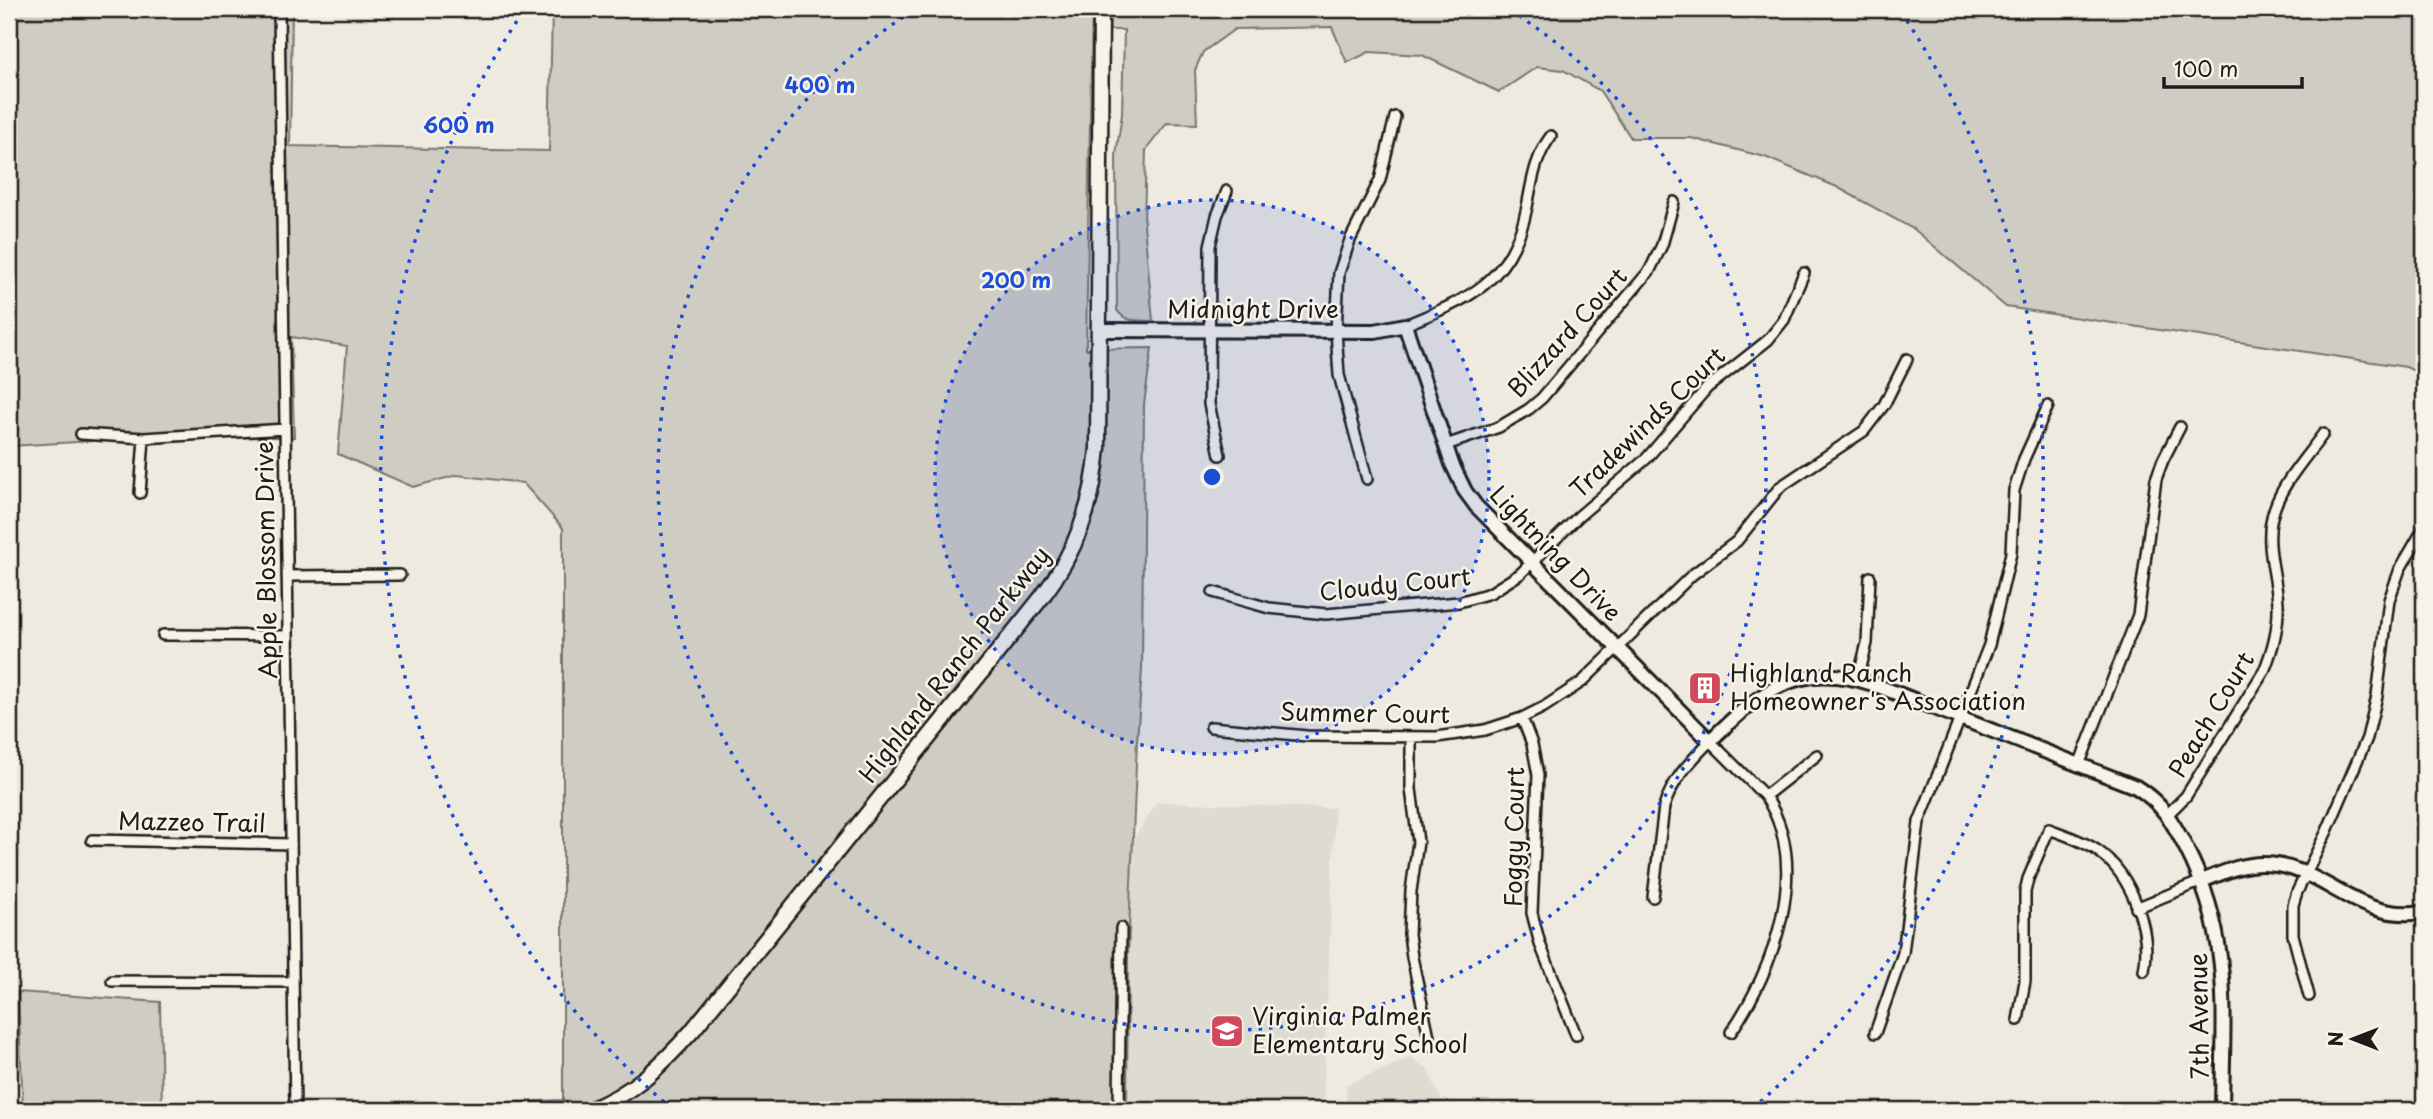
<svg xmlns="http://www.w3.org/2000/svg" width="2433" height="1119" viewBox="0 0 2433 1119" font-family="'Playpen Sans',sans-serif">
<rect width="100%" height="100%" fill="#eeeae0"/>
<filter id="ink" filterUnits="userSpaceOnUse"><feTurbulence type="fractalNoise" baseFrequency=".0143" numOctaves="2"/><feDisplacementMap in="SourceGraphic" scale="14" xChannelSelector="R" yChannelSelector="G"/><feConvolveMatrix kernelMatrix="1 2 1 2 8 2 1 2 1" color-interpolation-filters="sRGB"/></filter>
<g filter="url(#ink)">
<!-- built -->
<path fill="#dedbd1" d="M1157,802L1335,808L1323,1110H1130L1127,1108L1128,955L1133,840Z
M1412,1057L1417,1063L1427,1068L1446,1110L1346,1109V1085Z"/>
<!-- green -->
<path fill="#cfccc3" stroke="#767470" stroke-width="2" d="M9,9H292L290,146L549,151L552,10L486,9H1092L1086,349L1152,348L1144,404L1142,669L1137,741L1128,955L1127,1110H339L563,1100V528L523,483L457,475L413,487L338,454L347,346L291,337L294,437L144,438L10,446L12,797H9Z
M1110,9H2424V376L2406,367L2006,307L1915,230L1837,187L1765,157L1691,138H1631L1600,91L1563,70L1537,67L1499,92L1422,55L1369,52L1347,63L1332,27L1235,29L1203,52L1195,70L1197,124L1167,123L1146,150L1144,224L1153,321C1139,320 1125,323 1117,310L1116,155L1122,114L1124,30H1109Z
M18,992L160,1002L162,1110H23Z"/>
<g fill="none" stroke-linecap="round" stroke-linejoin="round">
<!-- street casing -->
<g stroke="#1c1c1c" stroke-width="14">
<path id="street" d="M279,9L295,1110
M1405,325C1469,299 1512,282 1527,207C1532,182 1535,157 1551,136
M81,434L144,438L285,429
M1446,445L1499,427L1529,409L1542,398L1650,270L1662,245L1674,202
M1220,455L1209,404L1210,246L1217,216L1227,191
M1367,479L1339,375L1336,331L1339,273L1350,240L1380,180L1395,117
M140,493L144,438
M287,576L400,575
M1213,592L1269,608L1326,614L1459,602L1490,593L1520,574L1579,516L1646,459L1707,388L1768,340L1784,320L1804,273
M163,635L288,636
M1858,679L1867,643L1870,577
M1522,718L1532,744L1538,775L1532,913L1540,944L1576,1035
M1211,727L1307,736L1437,737L1485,730L1522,718L1544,707L1582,682L1692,575L1737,541L1780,487L1864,431L1884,405L1907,359
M1411,738V789L1418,842L1411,891L1409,934L1412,957L1431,1046
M2079,765L2138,615L2156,479L2163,460L2180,427
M1765,796L1817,755
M2168,814L2186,796L2264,671C2273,649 2279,627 2278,603C2276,574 2265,545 2272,517C2279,486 2305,459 2323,434
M92,840L291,844
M1653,897L1664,807C1673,778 1690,762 1710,741L1765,796C1812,865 1774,970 1731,1032
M2136,908L2202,881
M2422,912L2424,924
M112,981L293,982
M2309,996L2293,935V905L2297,892L2327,831L2367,738L2377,696L2389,600L2400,569L2424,528
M2018,1020L2025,981V892L2028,879L2049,829C2065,835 2084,841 2098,851C2132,875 2152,931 2144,971
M1875,1033L1903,953L1919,822L1989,645L2011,553L2014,490L2024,459L2048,406
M1119,1110L1121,928"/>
</g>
<!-- secondary casing -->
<g stroke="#1c1c1c" stroke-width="18">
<path id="secondary" d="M1100,330L1375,331L1405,325L1452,464L1465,491L1476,506L1710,741C1762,690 1798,660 1873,684L2136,787C2162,803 2173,822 2186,848C2233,939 2223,1013 2222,1110
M2202,881C2222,873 2241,864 2263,864C2324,864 2353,923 2424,912"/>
</g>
<!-- primary casing -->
<g stroke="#1c1c1c" stroke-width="19">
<path id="primary" d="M589,1110C631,1095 663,1064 692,1031L1042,597C1076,552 1093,505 1098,448L1101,9"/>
</g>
<!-- street -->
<use href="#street" stroke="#f7f3e8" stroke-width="9"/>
<!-- secondary -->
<use href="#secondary" stroke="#f7f3e8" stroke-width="12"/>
<!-- primary -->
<use href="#primary" stroke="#f7f3e8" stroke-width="14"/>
</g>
</g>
<!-- distance rings -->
<circle cx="1212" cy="477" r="277" fill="#1d4ed8" fill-opacity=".12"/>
<g fill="none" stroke="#1d4ed8" stroke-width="3.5" stroke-dasharray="3.5 7">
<circle cx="1212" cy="477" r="277"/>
<path d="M1510 10A554 554 0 1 1 914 10"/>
<path d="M672 1109A831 831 0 0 1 523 12M1901 12A831 831 0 0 1 1752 1109"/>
</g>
<!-- icons -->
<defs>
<g id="building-square" transform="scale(1.75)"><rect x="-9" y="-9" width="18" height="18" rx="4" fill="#d1495b" stroke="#f7f3e8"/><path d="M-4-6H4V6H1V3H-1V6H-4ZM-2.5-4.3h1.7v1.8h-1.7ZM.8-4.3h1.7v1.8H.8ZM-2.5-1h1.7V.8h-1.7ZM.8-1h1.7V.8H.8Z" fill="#fff"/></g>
<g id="school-square" transform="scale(1.75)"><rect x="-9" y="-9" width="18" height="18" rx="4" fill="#d1495b" stroke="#f7f3e8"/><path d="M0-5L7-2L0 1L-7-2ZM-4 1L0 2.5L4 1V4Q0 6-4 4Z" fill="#fff"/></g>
</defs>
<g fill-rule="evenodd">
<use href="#building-square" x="1705" y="688"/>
<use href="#school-square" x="1227" y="1031"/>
</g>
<g text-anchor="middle" stroke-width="5" stroke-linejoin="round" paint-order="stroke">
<!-- street labels -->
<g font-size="24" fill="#1c1c1c" stroke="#f7f3e8">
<text x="1253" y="318">Midnight Drive</text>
<text transform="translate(1568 333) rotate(-48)" y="8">Blizzard Court</text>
<text transform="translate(1648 423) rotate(-44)" y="8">Tradewinds Court</text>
<text transform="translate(1555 554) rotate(46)" y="8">Lightning Drive</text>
<text transform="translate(267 560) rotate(-91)" y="8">Apple Blossom Drive</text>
<text transform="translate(1395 585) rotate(-6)" y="8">Cloudy Court</text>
<text transform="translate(955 665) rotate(-52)" y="8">Highland Ranch Parkway</text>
<text transform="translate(1365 714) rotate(1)" y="8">Summer Court</text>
<text transform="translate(2212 715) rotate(-59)" y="8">Peach Court</text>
<text transform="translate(192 823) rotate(1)" y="8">Mazzeo Trail</text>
<text transform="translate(1515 837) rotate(-89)" y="8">Foggy Court</text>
<text transform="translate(2200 1016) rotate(-91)" y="8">7th Avenue</text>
</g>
<!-- poi labels -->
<g font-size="24" fill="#1c1c1c" stroke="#f7f3e8" text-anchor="start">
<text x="1730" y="682">Highland Ranch<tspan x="1730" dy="28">Homeowner's Association</tspan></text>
<text x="1252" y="1025">Virginia Palmer<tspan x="1252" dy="28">Elementary School</tspan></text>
</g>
</g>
<circle cx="1212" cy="477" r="10" fill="#1d4ed8" stroke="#f7f3e8" stroke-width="3.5"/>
<g font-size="21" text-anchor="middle" font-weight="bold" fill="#1d4ed8" stroke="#f7f3e8" stroke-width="5" stroke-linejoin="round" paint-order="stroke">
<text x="820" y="93">400 m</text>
<text x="459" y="133">600 m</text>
<text x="1016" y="288">200 m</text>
</g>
<!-- margin -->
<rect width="2433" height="1119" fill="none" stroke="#f7f3e8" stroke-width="35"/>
<rect x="18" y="18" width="2398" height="1084" fill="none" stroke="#1c1c1c" stroke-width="2.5" filter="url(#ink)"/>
<!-- north arrow -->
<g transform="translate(2353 1039) rotate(270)" stroke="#f7f3e8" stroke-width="5" paint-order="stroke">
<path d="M0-5L12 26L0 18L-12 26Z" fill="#1c1c1c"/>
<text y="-10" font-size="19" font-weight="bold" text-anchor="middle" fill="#1c1c1c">N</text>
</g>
<!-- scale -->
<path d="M2164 77v10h138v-10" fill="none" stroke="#1c1c1c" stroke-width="3.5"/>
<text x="2174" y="77" font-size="21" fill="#1c1c1c" stroke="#f7f3e8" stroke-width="5" paint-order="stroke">100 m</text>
</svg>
